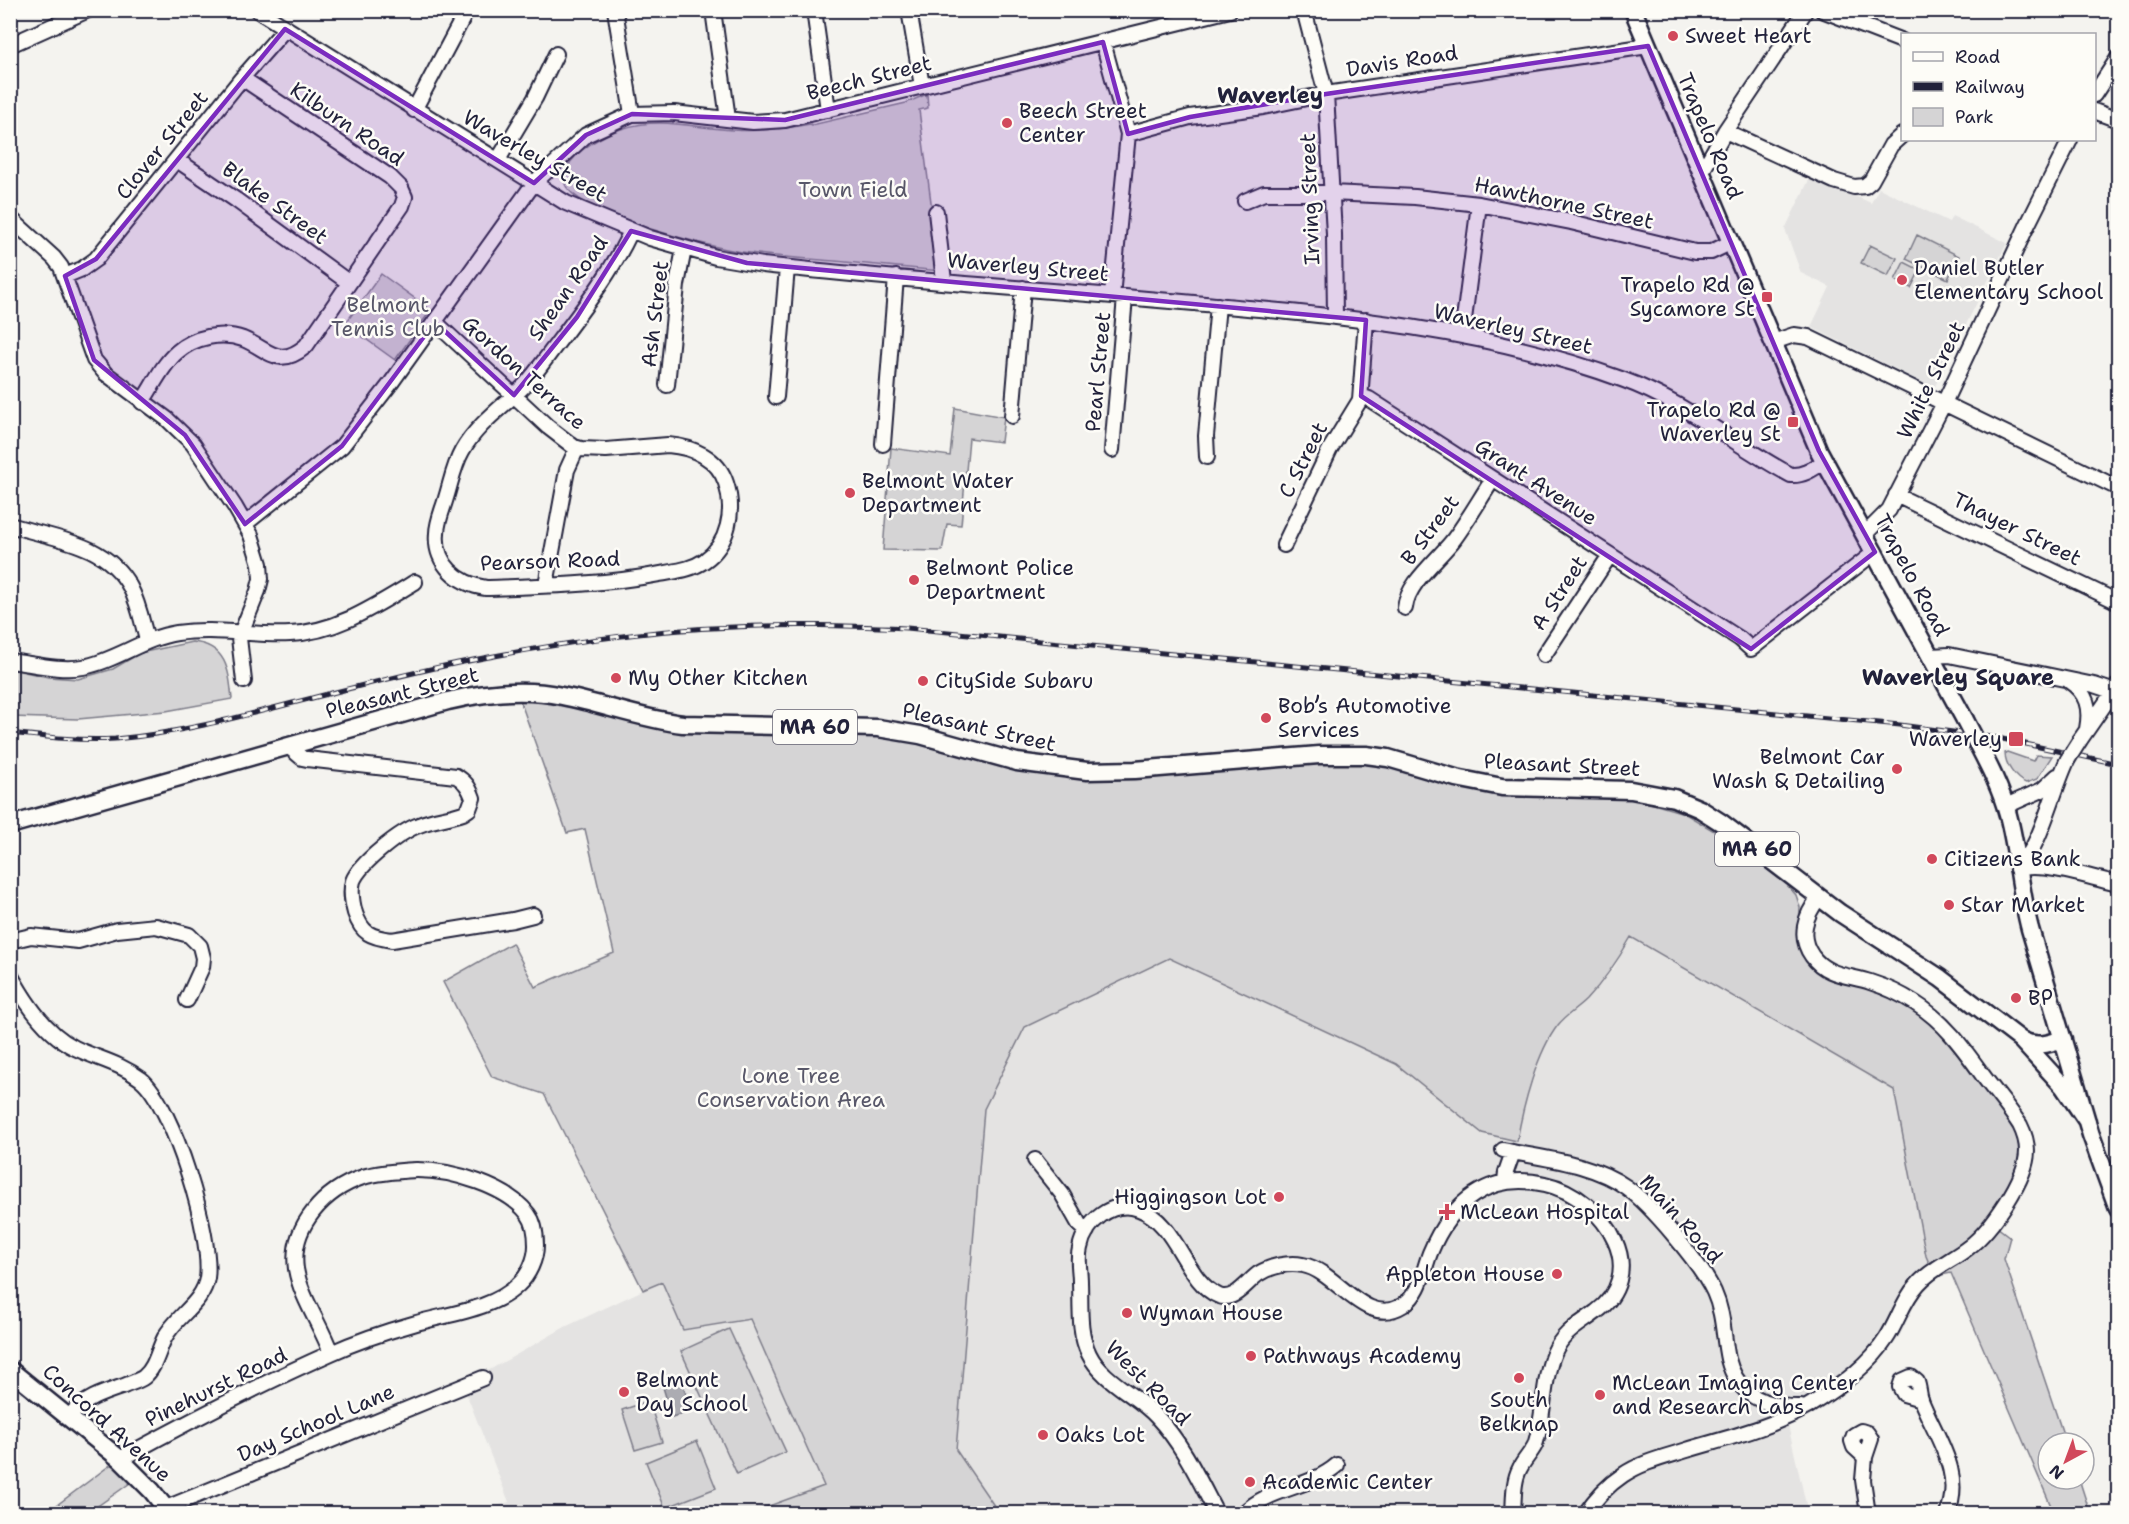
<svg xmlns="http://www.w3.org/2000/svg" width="2129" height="1524" viewBox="0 0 2129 1524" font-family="'Shantell Sans',sans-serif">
<rect width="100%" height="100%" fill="#f4f3ef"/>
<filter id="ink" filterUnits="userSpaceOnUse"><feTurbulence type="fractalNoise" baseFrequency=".0167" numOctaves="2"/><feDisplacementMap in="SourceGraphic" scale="12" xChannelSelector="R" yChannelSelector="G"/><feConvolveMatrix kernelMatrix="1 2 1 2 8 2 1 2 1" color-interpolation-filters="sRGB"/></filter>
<g filter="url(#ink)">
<!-- built -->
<path fill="#e4e3e2" d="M1811,176L1871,203L1879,188L1949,222L1952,216L2007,243L1934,388L1811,327L1830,287L1801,273L1785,229Z
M1630,937L1894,1090L1926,1256L1936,1279L1920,1294L1898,1339L1875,1366L1848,1390L1825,1407L1815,1413L1788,1425L1808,1513H999L956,1450L984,1109L1025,1027L1169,958L1396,1064L1482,1133L1517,1140L1521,1115L1546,1042L1560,1022L1584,1002L1614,968Z
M662,1281L683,1330L749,1318L824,1486L755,1511L756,1513H474L509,1502L463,1385L565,1327Z"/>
<!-- green -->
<path fill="#d5d4d5" stroke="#7c7b88" stroke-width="1.5" d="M927,94L928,108L919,110L940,271C908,268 877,265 845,262C811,259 776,257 742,252C706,246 589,216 568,189C563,183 563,175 567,168C576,150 603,135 621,129C660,116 693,128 733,130C759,132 784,129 810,124L812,125L906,103Z
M1917,235L1959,256L1948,279L1906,259Z
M1870,245L1897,258L1888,276L1861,263Z
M1904,262L1920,270L1911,288L1895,280Z
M381,274L431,310L395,360L345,324Z
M955,408L1004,417L1001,442L969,438L961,525L947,524L942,551L883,550L891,448L950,456Z
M192,642C227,645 229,671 232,699L166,711L78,719L11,717V669L48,677L78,679L113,669L140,653Z
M520,700H540L820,736L856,734L900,738L1005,766L1332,761L1376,764L1501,794L1618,796L1640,800L1684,813L1726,838L1787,885L1796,895L1800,907L1799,926L1809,963L1814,968L1832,980L1865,988L1897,1000L1913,1008L1936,1026L1976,1074L2016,1132L2020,1153L2017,1168L2005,1194L1988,1220L2010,1237L2004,1259L2066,1443H2048V1479H2079L2090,1513H2054L1951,1273L1942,1275L1935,1260L1929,1263L1926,1256L1894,1090L1631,937C1618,960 1604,981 1586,1000C1577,1009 1566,1015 1558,1025C1537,1052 1523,1106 1517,1141L1482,1133L1396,1064L1169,958L1025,1027L984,1109L956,1450L999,1513H756L755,1511L824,1486L750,1319L683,1330L662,1282L643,1290L544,1094L492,1077L443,982L512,943L535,987L614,953L585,829L567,833Z
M2007,752L2033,761L2036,755L2052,756L2037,779L2026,783C2015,779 2005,764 2005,753Z
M729,1329L786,1452L737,1474L681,1351Z
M649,1401L662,1442L635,1450L622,1410Z
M697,1441L716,1488L665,1508L646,1462Z
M113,1463L133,1481L95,1508L98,1513L45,1514Z"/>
<!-- water -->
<path fill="#acacb2" stroke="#757582" stroke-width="1.5" d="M681,1378L691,1411L672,1417L662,1384Z"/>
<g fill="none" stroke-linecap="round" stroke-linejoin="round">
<!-- minor casing -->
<g stroke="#22223b" stroke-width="18">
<path id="minor" d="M257,10L566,203L650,238L716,257L763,265C907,281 1051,290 1194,303C1339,316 1486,329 1624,380C1685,402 1734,445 1791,475C1804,476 1814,468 1825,461
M615,10L632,114
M713,10L728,119
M814,10L828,110
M909,10L922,86
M1304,10L1326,94L1334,234L1335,316
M1822,10L1902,41
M1103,42L1128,134L1112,296
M10,45L88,10
M2094,95L2118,58
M414,110L467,10
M2094,111L2118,120
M1725,131L1834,181L1854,187L1865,186L1871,181L1891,145L1902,135
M1128,134L1190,117L1263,107L1326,94L1648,46
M177,160L236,200L348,282
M498,160L535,98L556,54
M1701,173L1725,131L1806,10
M1245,201L1264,193H1331L1415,197L1479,204L1571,222L1695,252H1711L1730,243
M936,212L944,281
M10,218L54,258L61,267L94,360L105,373L167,419L193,444L235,507L251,535L260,564L261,579L258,591L239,638L244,681
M65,276L82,269L96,259L242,78L285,29
M435,322L548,427L574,447L581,449L606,450L668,445C693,447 718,458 726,483C735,510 729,544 704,561C691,570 675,571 660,574C603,585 544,586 486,588C458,584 434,564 437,533C437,522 443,509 446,498C451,482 454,465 462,451C477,424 504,406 525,385C536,373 546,358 556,345C583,309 612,272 631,231
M1462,335L1479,204
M1773,342L1794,335L1808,337L2118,488
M667,385L677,285L684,249
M1361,396L1369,399L1740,639L1751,649L1875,552
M776,397L787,268
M142,402C153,386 162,365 177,352C194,337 222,331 243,339C270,350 278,369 306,346L402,206L405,197L401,188L390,177L242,78
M1012,416L1023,288
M883,444L896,277
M1112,450L1125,297
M1207,457L1206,436L1218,305
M1896,495L2118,602
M245,524L342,446L391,383L534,183L586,135L632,114L674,113L753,122L785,120L1230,10
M10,525C54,539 106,542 130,587C139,604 142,622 147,640
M1865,534L1889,510L1944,403L2027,226L2070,140
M1284,545L1330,449L1360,400L1366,320
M546,585L567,470L577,448
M1405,608C1407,583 1439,559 1454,539C1468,520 1480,499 1493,479
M1544,655L1610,555
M1931,656L1949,655L2094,685L2115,692
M10,661C34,664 60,671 83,667C116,661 143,638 177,633C215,627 252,636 290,634C337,632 375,606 415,582
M2069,681C2087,693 2091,708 2087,729
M2080,740L2118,685
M288,746L302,758L307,759L456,776C465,781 469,787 473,798L469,809L463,813C449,818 433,819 419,825C401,831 360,863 353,881C350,892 352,902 355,913C362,934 371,937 392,940L513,920L533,915
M2006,806L2042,790L2057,776
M2017,869C2040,850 2053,789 2068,759
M2017,869C2043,861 2092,878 2118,884
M10,941L31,936L78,941L117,930L156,926L189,935L200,946L203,958L202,967L187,1000
M10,974C25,1002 46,1034 75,1048C98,1059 120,1063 141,1079C173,1105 213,1237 207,1278C203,1303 176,1316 165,1337C158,1350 156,1367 144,1377C139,1381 130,1383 124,1386C100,1394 87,1398 69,1416
M1503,1150C1543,1159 1591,1162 1626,1187C1650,1204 1701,1264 1714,1292C1724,1314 1723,1336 1728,1359C1737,1395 1766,1408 1801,1407
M1035,1160L1062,1194L1079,1224L1087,1231
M1505,1181L1506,1172L1513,1152
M1921,1399L1904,1394L1900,1387L1902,1381L1911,1377L1917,1382C1919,1387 1919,1394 1921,1400C1935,1436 1965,1473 1947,1514
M1865,1457L1854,1447L1852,1441L1854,1435L1861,1431L1867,1433L1871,1439L1865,1457L1863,1480L1868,1514
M120,1459C189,1421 259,1385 331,1353C355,1342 388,1331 413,1324C446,1314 493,1310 518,1285C529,1275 536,1259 536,1245C536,1234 535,1223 528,1214C507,1186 451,1170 417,1170C399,1171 380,1172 363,1177C325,1190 290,1226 296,1269C301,1298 321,1325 331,1353
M166,1508L483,1378
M1217,1514C1199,1480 1184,1446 1157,1417C1137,1395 1102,1381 1089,1354C1078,1332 1081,1306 1080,1282C1080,1270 1077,1259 1080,1248C1085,1222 1112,1199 1139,1209C1178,1223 1185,1282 1219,1296C1234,1302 1247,1282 1258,1274C1271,1266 1288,1262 1303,1265C1337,1271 1365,1329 1403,1305C1421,1293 1423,1271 1430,1253C1451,1202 1489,1171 1545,1184C1574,1190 1603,1214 1615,1241C1627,1267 1620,1295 1596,1312C1579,1325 1563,1332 1554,1353C1542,1382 1545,1416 1535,1445C1531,1453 1524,1460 1520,1468C1513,1481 1514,1498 1513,1514
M1243,1514C1269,1487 1309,1489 1337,1465
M1585,1514C1595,1499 1608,1485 1623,1475C1642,1462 1665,1457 1687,1450C1727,1438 1770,1428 1807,1407C1835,1390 1868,1367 1886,1339C1898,1321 1903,1300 1918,1284C1932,1268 1953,1260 1969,1247C1991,1230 2027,1179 2027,1151C2027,1142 2024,1133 2020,1125C2009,1108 1996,1093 1984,1077C1964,1049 1945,1022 1915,1003C1901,994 1886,987 1870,982C1849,975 1826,976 1812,956C1798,937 1805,915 1819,898"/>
</g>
<!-- major casing -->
<g stroke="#22223b" stroke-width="21">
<path id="major" d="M1633,10L1819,451L1965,720
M1977,743C1989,766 2001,789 2008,815C2018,852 2020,892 2030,929L2091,1135L2118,1209
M10,825L448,701C486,692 524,688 562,696C603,704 642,719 683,724L878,728L920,735L1017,762L1087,771L1135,770L1319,755H1366L1388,758L1456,778L1502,787L1631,790L1674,798L1700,809L1722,823L1840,913L1940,978L2021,1040L2063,1086L2087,1121
M2021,1040C2036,1048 2048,1044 2063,1039
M10,1370L120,1459L152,1491L170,1514"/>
</g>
<!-- minor -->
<use href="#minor" stroke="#fdfcf7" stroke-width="14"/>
<!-- major -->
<use href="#major" stroke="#fdfcf7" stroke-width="16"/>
<!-- rail casing -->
<g stroke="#22223b" stroke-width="5">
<path id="rail" d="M10,733C45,737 80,741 115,739C184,733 250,714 316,697C363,685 410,673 458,663C549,645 641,630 734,627C792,624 849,626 907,628L1900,725L1998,738L2118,764"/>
</g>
<!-- rail -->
<use href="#rail" stroke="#fdfcf7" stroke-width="3" stroke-dasharray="9" stroke-linecap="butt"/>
<!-- minor-bridge casing -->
<g stroke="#22223b" stroke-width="18" stroke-linecap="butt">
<path id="minor-bridge" d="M2068,759L2080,740"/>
</g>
<!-- major-bridge casing -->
<g stroke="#22223b" stroke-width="21" stroke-linecap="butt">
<path id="major-bridge" d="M1965,720L1977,743"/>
</g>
<!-- minor-bridge -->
<use href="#minor-bridge" stroke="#fdfcf7" stroke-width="14"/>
<!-- major-bridge -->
<use href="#major-bridge" stroke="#fdfcf7" stroke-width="16"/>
</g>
</g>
<!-- marked area -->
<path fill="#7b2cbf" fill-opacity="0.2" stroke="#7b2cbf" stroke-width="4.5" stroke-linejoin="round" d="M285,29L534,183L586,135L632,114L785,120L1103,42L1128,134L1190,117L1326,94L1648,46L1819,451L1875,552L1751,649L1361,396L1366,320L747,263L631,231L577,317L514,395L435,322L342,446L245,524L185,435L94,360L65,276L96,259Z"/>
<!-- markers -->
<g fill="#d1495b" stroke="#fdfcf7" stroke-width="2">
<circle cx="1673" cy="36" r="6"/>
<circle cx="1007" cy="123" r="6"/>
<circle cx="1902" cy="280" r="6"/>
<rect x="1761" y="291" width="12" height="12" rx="3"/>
<rect x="1787" y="416" width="12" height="12" rx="3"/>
<circle cx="850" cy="493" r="6"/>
<circle cx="914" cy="580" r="6"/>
<circle cx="616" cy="678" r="6"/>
<circle cx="923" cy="681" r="6"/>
<circle cx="1266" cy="718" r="6"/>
<rect x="2008" y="731" width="16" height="16" rx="3"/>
<circle cx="1897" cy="769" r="6"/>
<circle cx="1932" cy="859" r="6"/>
<circle cx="1949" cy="905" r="6"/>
<circle cx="2016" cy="998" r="6"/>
<circle cx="1279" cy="1197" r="6"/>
<path d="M1444 1203h6v6h6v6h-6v6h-6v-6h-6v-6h6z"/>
<circle cx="1557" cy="1274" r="6"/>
<circle cx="1127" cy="1313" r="6"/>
<circle cx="1251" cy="1356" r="6"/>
<circle cx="1519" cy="1378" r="6"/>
<circle cx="624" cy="1392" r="6"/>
<circle cx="1600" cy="1395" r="6"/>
<circle cx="1043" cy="1435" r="6"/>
<circle cx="1250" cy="1482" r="6"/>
</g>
<g text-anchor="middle" stroke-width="5" stroke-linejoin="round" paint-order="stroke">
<!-- shield labels -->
<g fill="#fdfcf7" stroke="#646373" stroke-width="1.5">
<rect x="773" y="710" width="84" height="34" rx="4.5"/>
<rect x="1715" y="832" width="84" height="34" rx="4.5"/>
</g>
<g font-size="20" font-weight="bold" fill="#22223b">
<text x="815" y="734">MA 60</text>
<text x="1757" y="856">MA 60</text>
</g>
<!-- poi labels -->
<g font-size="21" fill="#22223b" stroke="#fdfcf7" text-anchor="start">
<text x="1685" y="43">Sweet Heart</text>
<text x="1019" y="118">Beech Street<tspan x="1019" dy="24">Center</tspan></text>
<text x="1914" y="275">Daniel Butler<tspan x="1914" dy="24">Elementary School</tspan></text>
<text x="1755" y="292" text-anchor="end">Trapelo Rd @<tspan x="1755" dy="24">Sycamore St</tspan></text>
<text x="1781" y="417" text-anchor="end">Trapelo Rd @<tspan x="1781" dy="24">Waverley St</tspan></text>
<text x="862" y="488">Belmont Water<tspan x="862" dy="24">Department</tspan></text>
<text x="926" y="575">Belmont Police<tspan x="926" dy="24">Department</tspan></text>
<text x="628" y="685">My Other Kitchen</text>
<text x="935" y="688">CitySide Subaru</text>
<text x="1278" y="713">Bob’s Automotive<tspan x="1278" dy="24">Services</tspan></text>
<text x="2002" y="746" text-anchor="end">Waverley</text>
<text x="1885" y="764" text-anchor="end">Belmont Car<tspan x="1885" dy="24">Wash &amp; Detailing</tspan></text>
<text x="1944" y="866">Citizens Bank</text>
<text x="1961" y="912">Star Market</text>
<text x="2028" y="1005">BP</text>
<text x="1267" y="1204" text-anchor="end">Higgingson Lot</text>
<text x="1460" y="1219">McLean Hospital</text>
<text x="1545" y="1281" text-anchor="end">Appleton House</text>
<text x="1139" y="1320">Wyman House</text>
<text x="1263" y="1363">Pathways Academy</text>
<text x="636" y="1387">Belmont<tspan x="636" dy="24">Day School</tspan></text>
<text x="1612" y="1390">McLean Imaging Center<tspan x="1612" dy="24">and Research Labs</tspan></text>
<text x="1519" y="1407" text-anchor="middle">South<tspan x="1519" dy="24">Belknap</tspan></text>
<text x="1055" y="1442">Oaks Lot</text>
<text x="1262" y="1489">Academic Center</text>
</g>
<!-- street labels -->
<g font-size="21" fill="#22223b" stroke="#fdfcf7">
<text transform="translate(1402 61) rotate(-9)" y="7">Davis Road</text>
<text transform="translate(869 78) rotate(-14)" y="7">Beech Street</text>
<text transform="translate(347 124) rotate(34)" y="7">Kilburn Road</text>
<text transform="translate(1710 136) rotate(67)" y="7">Trapelo Road</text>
<text transform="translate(162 145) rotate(-51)" y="7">Clover Street</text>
<text transform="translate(535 156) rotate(30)" y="7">Waverley Street</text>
<text transform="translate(1310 199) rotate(-92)" y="7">Irving Street</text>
<text transform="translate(275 203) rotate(36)" y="7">Blake Street</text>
<text transform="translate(1564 203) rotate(12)" y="7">Hawthorne Street</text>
<text transform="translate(1028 267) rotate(5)" y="7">Waverley Street</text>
<text transform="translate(568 288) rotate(-55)" y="7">Shean Road</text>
<text transform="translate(655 314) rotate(-83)" y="7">Ash Street</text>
<text transform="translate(1513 329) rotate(13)" y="7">Waverley Street</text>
<text transform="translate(1098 372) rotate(-85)" y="7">Pearl Street</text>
<text transform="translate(524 373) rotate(42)" y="7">Gordon Terrace</text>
<text transform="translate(1931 380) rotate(-64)" y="7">White Street</text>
<text transform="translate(1303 460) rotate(-63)" y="7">C Street</text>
<text transform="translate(1536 482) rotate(33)" y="7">Grant Avenue</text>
<text transform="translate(2017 529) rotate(26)" y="7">Thayer Street</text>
<text transform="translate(1430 530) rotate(-53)" y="7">B Street</text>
<text transform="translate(550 561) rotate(-2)" y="7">Pearson Road</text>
<text transform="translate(1912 575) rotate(62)" y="7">Trapelo Road</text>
<text transform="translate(1559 593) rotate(-57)" y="7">A Street</text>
<text transform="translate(402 693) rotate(-14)" y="7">Pleasant Street</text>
<text transform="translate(979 727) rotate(13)" y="7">Pleasant Street</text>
<text transform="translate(1562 765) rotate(3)" y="7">Pleasant Street</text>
<text transform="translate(1681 1219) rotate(48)" y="7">Main Road</text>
<text transform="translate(1148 1383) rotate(45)" y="7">West Road</text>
<text transform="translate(216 1387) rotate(-26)" y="7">Pinehurst Road</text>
<text transform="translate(107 1423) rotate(42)" y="7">Concord Avenue</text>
<text transform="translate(316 1423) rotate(-23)" y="7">Day School Lane</text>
</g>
<!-- park labels -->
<g font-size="21" fill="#585769" stroke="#fdfcf7">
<text x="853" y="197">Town Field</text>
<text x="388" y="312">Belmont<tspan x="388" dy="24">Tennis Club</tspan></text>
<text x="791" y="1083">Lone Tree<tspan x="791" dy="24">Conservation Area</tspan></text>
</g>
<!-- neighbourhood labels -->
<g font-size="22" font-weight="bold" fill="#22223b" stroke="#fdfcf7">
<text x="1270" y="103">Waverley</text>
<text x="1958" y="685">Waverley Square</text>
</g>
</g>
<!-- margin -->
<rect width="2129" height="1524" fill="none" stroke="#fdfcf7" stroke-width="36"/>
<rect x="18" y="18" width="2093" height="1488" fill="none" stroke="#22223b" stroke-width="2" filter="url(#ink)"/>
<!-- legend -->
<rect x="1901" y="33" width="195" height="108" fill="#fdfcf7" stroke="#a5a5ac" stroke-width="1.5"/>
<rect x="1913" y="52" width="30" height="9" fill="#fdfcf7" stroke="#a5a5ac" stroke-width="1.5"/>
<text x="1955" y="63" font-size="18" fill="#22223b">Road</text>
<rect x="1913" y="82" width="30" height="9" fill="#22223b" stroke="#a5a5ac" stroke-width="1.5"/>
<text x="1955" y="93" font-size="18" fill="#22223b">Railway</text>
<rect x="1913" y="108" width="30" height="18" fill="#d5d4d5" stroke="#a5a5ac" stroke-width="1.5"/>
<text x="1955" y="123" font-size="18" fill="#22223b">Park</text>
<!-- north arrow -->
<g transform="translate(2066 1461) rotate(221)"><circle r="28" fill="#fdfcf7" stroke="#a5a5ac" stroke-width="1.5"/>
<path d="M0-4.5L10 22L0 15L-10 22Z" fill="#d1495b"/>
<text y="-9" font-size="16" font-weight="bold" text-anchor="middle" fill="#22223b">N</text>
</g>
</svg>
